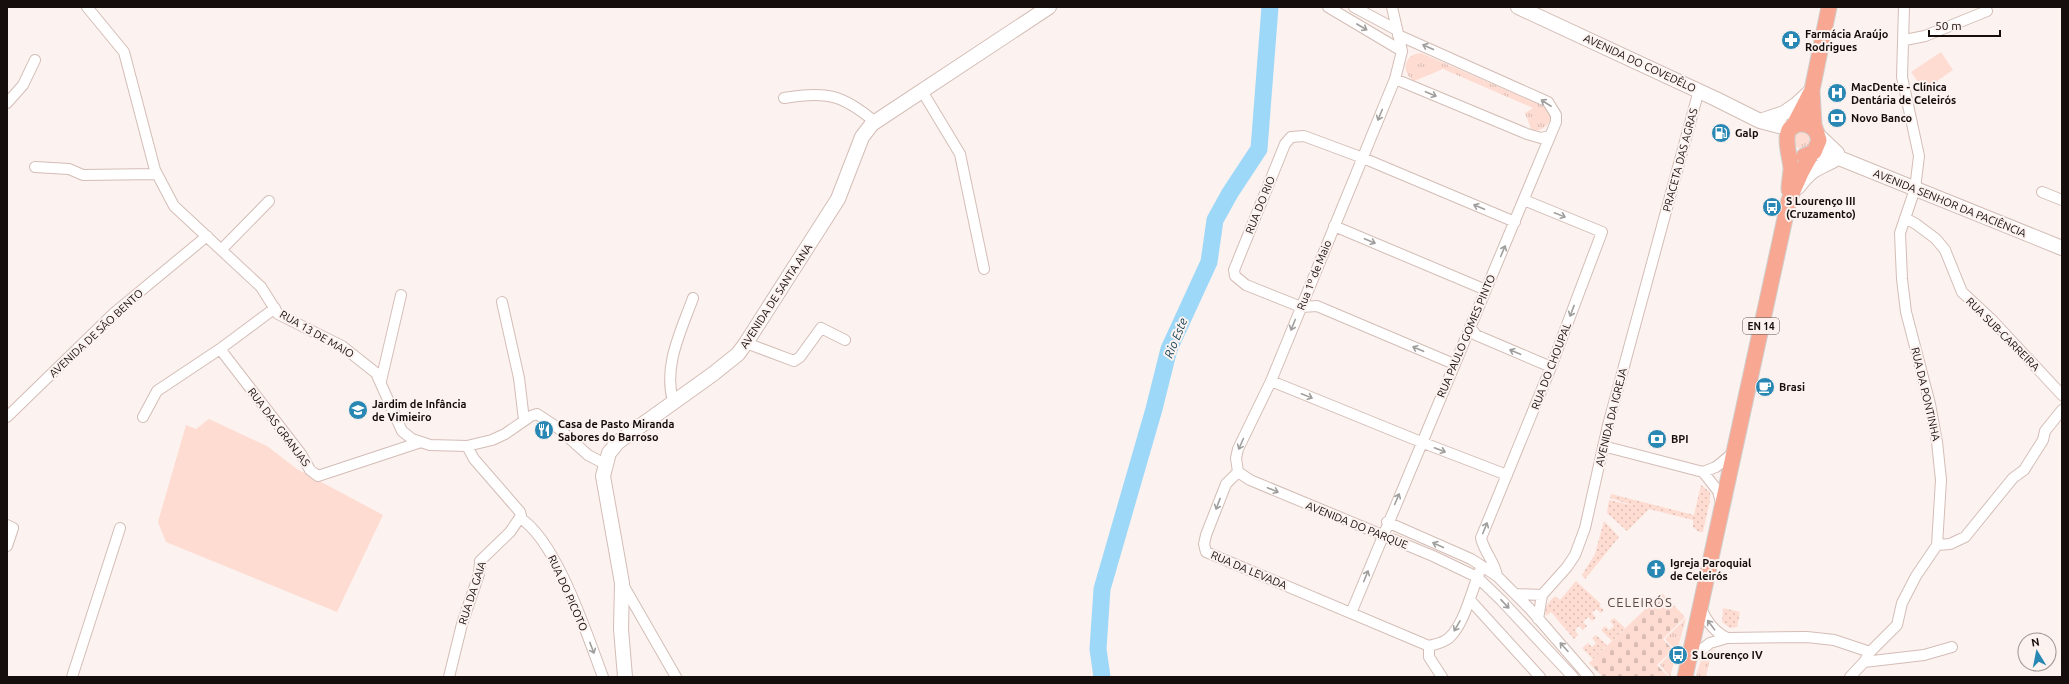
<svg xmlns="http://www.w3.org/2000/svg" width="2069" height="684" viewBox="0 0 2069 684" font-family="Ubuntu,sans-serif">
<defs>
<pattern id="grass-tufts" width="24" height="20" patternUnits="userSpaceOnUse"><rect width="24" height="20" fill="#fedcd2"/><path d="M3 7l-1-3M5 7V3M7 7l1-3M15 17l-1-3M17 17v-4M19 17l1-3" fill="none" stroke="#d9bcb3"/></pattern>
<pattern id="cemetery-stones" width="16" height="16" patternUnits="userSpaceOnUse"><rect width="16" height="16" fill="#fedcd2"/><path d="M2 7V4a2 2 0 0 1 4 0v3zM10 15v-3a2 2 0 0 1 4 0v3z" fill="#d9bcb3"/></pattern>
<pattern id="garden-dots" width="8" height="8" patternUnits="userSpaceOnUse"><rect width="8" height="8" fill="#fedcd2"/><path d="M2 2h.1M6 6h.1" fill="none" stroke="#d9bcb3" stroke-width="1.8" stroke-linecap="round"/></pattern>
</defs>
<rect width="100%" height="100%" fill="#fcf2ef"/>
<!-- grass -->
<path fill="url(#grass-tufts)" d="M1421,53L1543,106L1548,111L1551,119C1546,128 1542,130 1532,131L1525,113L1533,108L1443,69L1414,81C1400,72 1404,54 1421,53Z
M1793 140a9 9 0 1 1 18 0a9 9 0 1 1-18 0Z
M1686,618L1670,677L1660,665L1674,649L1665,639Z
M1715,648L1711,654L1706,677H1696C1700,661 1701,657 1715,648Z"/>
<!-- cemetery -->
<path fill="url(#cemetery-stones)" d="M1662,593L1685,617L1663,639L1673,650L1657,665L1667,675L1665,677H1603L1589,663Z"/>
<!-- garden -->
<path fill="url(#garden-dots)" d="M1701,485L1710,492V500L1703,532H1699L1693,527V520L1649,509L1627,531L1607,513L1609,500L1635,506L1610,498L1611,494L1694,515Z
M1604,521L1619,537L1585,579L1582,575L1595,554Z
M1576,581L1601,604L1599,606L1604,610L1601,613L1596,609L1592,613L1596,618L1592,621L1588,617L1583,622L1587,626L1583,630L1579,626L1575,630L1578,635L1574,639L1551,612L1546,616C1544,606 1549,602 1555,596L1560,600Z
M1723,608L1740,612L1737,627L1730,628L1722,622Z
M1614,618L1625,628L1612,641L1601,630L1605,626L1609,630L1614,626L1610,621Z
M1596,635L1607,645L1593,659L1582,648L1588,643L1592,647L1596,643L1592,638Z"/>
<!-- pitch -->
<path fill="#fedcd2" d="M1941,52L1953,70L1924,90L1911,72Z
M209,419L267,446L297,469L383,515L337,612L166,542L158,522L186,425L196,429Z"/>
<g fill="none" stroke-linecap="round" stroke-linejoin="round">
<!-- river -->
<path stroke="#9dd8f8" stroke-width="17" d="M1102,677L1098,649L1102,589L1154,409L1169,349L1209,262L1215,220L1230,193L1259,149L1270,7"/>
<!-- street casing -->
<g stroke="#d4bdb6" stroke-width="12">
<path id="street" d="M87,7L124,52L155,170L174,206L261,287L278,314L342,346L376,373L402,431L412,439L430,445L467,446L492,440L505,434L531,416L537,414L558,428L588,455L605,464
M1328,7L1402,51
M1354,7L1397,30
M1905,40L1925,36L1987,11
M1395,79L1527,134L1541,138L1550,136
M922,91L960,154L984,269
M784,98C826,91 842,94 875,122
M7,103L23,85L35,60
M35,167L69,169L83,175L157,174
M2042,192L2062,200
M1905,218L1916,224L1936,239L1945,250L1962,292L1993,321L2062,395
M1334,226L1486,290
M221,250L269,201
M502,302L519,378L524,420
M1470,327L1476,335L1551,367
M746,343L794,361L800,357L821,328L845,340
M220,349L301,454L310,470L318,476L421,442
M1454,364L1317,306L1301,307L1246,285L1235,276L1234,270L1285,144L1291,137L1304,136L1363,158L1515,222
M381,381L401,295
M1271,381L1421,442L1507,475
M673,401C663,366 681,331 693,298
M7,417L114,313L207,236
M143,417L157,391L220,349L275,308
M1603,446L1703,472L1718,491L1721,503
M1238,472L1236,458L1238,449L1271,381L1395,79L1402,51L1392,7
M1238,472L1226,484L1206,535L1204,544L1206,552L1429,646C1436,644 1443,643 1449,638C1466,622 1472,587 1482,566
M1238,472L1250,480L1433,556L1477,577L1501,600L1573,677
M1703,472L1716,467L1733,453
M520,518C557,541 587,635 603,677
M1387,522L1471,559L1497,576L1530,609L1589,677
M7,525L13,528L7,546
M1937,545L1950,544L1965,537L2013,478L2024,470L2043,440L2045,431L2062,410
M1497,576C1495,562 1484,552 1481,538L1551,367L1602,232L1524,200
M622,583L676,677
M1515,594L1542,595
M1470,600L1540,677
M1700,607C1707,621 1713,631 1727,638
M1351,613L1556,122V115L1548,102L1398,35
M1538,619L1542,595L1567,567L1575,555L1585,528L1608,425L1699,90
M1429,646V657L1442,677
M1690,659L1710,643L1727,638L1807,637L1834,640L1870,652
M1864,662L1924,655L1952,647
M72,677L120,528
M449,677L462,624L479,574L480,561L510,532L521,516L520,512L474,459L467,446
M1850,677L1864,662L1870,652L1897,625L1902,603L1916,576L1937,545L1941,480L1937,442L1930,404L1906,312L1902,279L1900,233L1915,189L1919,156L1902,77L1904,7"/>
</g>
<!-- secondary casing -->
<g stroke="#d4bdb6" stroke-width="16">
<path id="secondary" d="M1518,7L1716,99L1760,121L1791,129
M1760,121L1784,113L1797,104L1810,92
M1818,135L1837,153L1839,158
M1814,152L1839,158L2062,248
M1798,187C1814,166 1817,170 1838,158
M625,677L621,629L622,583L603,476L609,453L618,442L713,374L738,354L746,343L838,199L862,137L872,124L1049,7"/>
</g>
<!-- primary casing -->
<g stroke="#d0cfce" stroke-width="17">
<path id="primary" d="M1793,127L1812,90L1829,7
M1804,156L1814,152L1819,140L1814,125L1812,91
M1789,190C1789,182 1791,175 1791,168C1790,154 1778,125 1801,124C1808,124 1813,127 1817,133
M1685,677L1789,200L1801,173L1812,153"/>
</g>
<!-- street -->
<use href="#street" stroke="#fff" stroke-width="10"/>
<!-- secondary -->
<use href="#secondary" stroke="#fff" stroke-width="14"/>
<!-- primary -->
<use href="#primary" stroke="#f8a892" stroke-width="15"/>
</g>
<!-- one-way arrows -->
<defs><path id="oneway-shaft" d="M-6 0H5M1.5-3L5.5 0L1.5 3" fill="none" stroke-width="1.6" stroke-linecap="round" stroke-linejoin="round"/></defs>
<g stroke="#a19f9e">
<use href="#oneway-shaft" transform="translate(1362 27) rotate(30)"/>
<use href="#oneway-shaft" transform="translate(1428 47) rotate(-156)"/>
<use href="#oneway-shaft" transform="translate(1431 94) rotate(23)"/>
<use href="#oneway-shaft" transform="translate(1546 103) rotate(-147)"/>
<use href="#oneway-shaft" transform="translate(1380 115) rotate(112)"/>
<use href="#oneway-shaft" transform="translate(1479 207) rotate(-157)"/>
<use href="#oneway-shaft" transform="translate(1560 215) rotate(22)"/>
<use href="#oneway-shaft" transform="translate(1370 241) rotate(23)"/>
<use href="#oneway-shaft" transform="translate(1503 251) rotate(-67)"/>
<use href="#oneway-shaft" transform="translate(1572 311) rotate(111)"/>
<use href="#oneway-shaft" transform="translate(1293 325) rotate(112)"/>
<use href="#oneway-shaft" transform="translate(1418 349) rotate(-157)"/>
<use href="#oneway-shaft" transform="translate(1515 352) rotate(-157)"/>
<use href="#oneway-shaft" transform="translate(1307 396) rotate(22)"/>
<use href="#oneway-shaft" transform="translate(1241 444) rotate(114)"/>
<use href="#oneway-shaft" transform="translate(1440 450) rotate(21)"/>
<use href="#oneway-shaft" transform="translate(1273 490) rotate(23)"/>
<use href="#oneway-shaft" transform="translate(1397 499) rotate(-67)"/>
<use href="#oneway-shaft" transform="translate(1218 504) rotate(111)"/>
<use href="#oneway-shaft" transform="translate(1485 528) rotate(-68)"/>
<use href="#oneway-shaft" transform="translate(1438 545) rotate(-156)"/>
<use href="#oneway-shaft" transform="translate(1366 576) rotate(-68)"/>
<use href="#oneway-shaft" transform="translate(1505 604) rotate(47)"/>
<use href="#oneway-shaft" transform="translate(1711 625) rotate(-127)"/>
<use href="#oneway-shaft" transform="translate(1457 626) rotate(120)"/>
<use href="#oneway-shaft" transform="translate(1564 647) rotate(-132)"/>
<use href="#oneway-shaft" transform="translate(592 648) rotate(69)"/>
</g>
<!-- icons -->
<defs>
<g id="pharmacy-disc" transform="scale(1)"><circle r="9.5" fill="#2888b3" stroke="#fcf2ef"/><path d="M-2-6h4v4h4v4h-4v4h-4v-4h-4v-4h4Z" fill="#fff"/></g>
<g id="hospital-disc" transform="scale(1)"><circle r="9.5" fill="#2888b3" stroke="#fcf2ef"/><path d="M-5-5h3v3.5h4V-5h3V5h-3V1.5h-4V5h-3Z" fill="#fff"/></g>
<g id="bank-disc" transform="scale(1)"><circle r="9.5" fill="#2888b3" stroke="#fcf2ef"/><path d="M-6-4H6V4H-6ZM0-2.3a2.3 2.3 0 1 0 0 4.6a2.3 2.3 0 1 0 0-4.6Z" fill="#fff"/></g>
<g id="fuel-disc" transform="scale(1)"><circle r="9.5" fill="#2888b3" stroke="#fcf2ef"/><path d="M-5.5-6h7V0h2V4h1.3V-2.5L3-4.5l.8-.8L6-3V5H2.5V1h-1V6h-7ZM-4.2-4.7v3.2H.2V-4.7Z" fill="#fff"/></g>
<g id="bus-disc" transform="scale(1)"><circle r="9.5" fill="#2888b3" stroke="#fcf2ef"/><path d="M-5-6H5V4H4V6H2V4H-2V6H-4V4H-5ZM-3.5-4V0h7V-4ZM-3.5 1.2v1.5H-2V1.2ZM2 1.2v1.5H3.5V1.2Z" fill="#fff"/></g>
<g id="cafe-disc" transform="scale(1)"><circle r="9.5" fill="#2888b3" stroke="#fcf2ef"/><path d="M-5.5-4.5H6V0H3Q3 3.5 0 3.5H-2.5Q-5.5 3.5-5.5 0ZM3-3.2v2h1.7v-2ZM-6 4.5H4V6H-6Z" fill="#fff"/></g>
<g id="school-disc" transform="scale(1)"><circle r="9.5" fill="#2888b3" stroke="#fcf2ef"/><path d="M0-5L7-2L0 1L-7-2ZM-4 1L0 2.5L4 1V4Q0 6-4 4Z" fill="#fff"/></g>
<g id="restaurant-disc" transform="scale(1)"><circle r="9.5" fill="#2888b3" stroke="#fcf2ef"/><path d="M-5-6h1v4h1v-4h1v4h1v-4h1v5L-1.5 .5V6h-2V.5L-5-1ZM5-6V6H3V1.5H1.5Q1.5-4 5-6Z" fill="#fff"/></g>
<g id="church-disc" transform="scale(1)"><circle r="9.5" fill="#2888b3" stroke="#fcf2ef"/><path d="M-1.2-6h2.4v3.5h3.3v2.4h-3.3V6h-2.4V-.1h-3.3v-2.4h3.3Z" fill="#fff"/></g>
</defs>
<g fill-rule="evenodd">
<use href="#pharmacy-disc" x="1791" y="40"/>
<use href="#hospital-disc" x="1837" y="93"/>
<use href="#bank-disc" x="1837" y="118"/>
<use href="#fuel-disc" x="1721" y="133"/>
<use href="#bus-disc" x="1772" y="207"/>
<use href="#cafe-disc" x="1765" y="387"/>
<use href="#school-disc" x="358" y="410"/>
<use href="#restaurant-disc" x="544" y="430"/>
<use href="#bank-disc" x="1657" y="439"/>
<use href="#church-disc" x="1656" y="569"/>
<use href="#bus-disc" x="1678" y="655"/>
</g>
<g text-anchor="middle" stroke-width="4" stroke-linejoin="round" paint-order="stroke">
<!-- shield labels -->
<rect fill="#fcf2ef" stroke="#5a5250" stroke-width="1" x="1743" y="318" width="36" height="16" rx="3"/>
<g font-size="10" font-weight="bold" fill="#150e0c">
<text x="1761" y="330">EN 14</text>
</g>
<!-- poi labels -->
<g font-size="11" font-weight="bold" fill="#150e0c" stroke="#fcf2ef" text-anchor="start">
<text x="1805" y="38">Farmácia Araújo<tspan x="1805" dy="13">Rodrigues</tspan></text>
<text x="1851" y="91">MacDente - Clínica<tspan x="1851" dy="13">Dentária de Celeirós</tspan></text>
<text x="1851" y="122">Novo Banco</text>
<text x="1735" y="137">Galp</text>
<text x="1786" y="205">S Lourenço III<tspan x="1786" dy="13">(Cruzamento)</tspan></text>
<text x="1779" y="391">Brasi</text>
<text x="372" y="408">Jardim de Infância<tspan x="372" dy="13">de Vimieiro</tspan></text>
<text x="558" y="428">Casa de Pasto Miranda<tspan x="558" dy="13">Sabores do Barroso</tspan></text>
<text x="1671" y="443">BPI</text>
<text x="1670" y="567">Igreja Paroquial<tspan x="1670" dy="13">de Celeirós</tspan></text>
<text x="1692" y="659">S Lourenço IV</text>
</g>
<!-- street labels -->
<g font-size="11" fill="#150e0c" stroke="#fcf2ef">
<text transform="translate(1640 63) rotate(25)" y="4">AVENIDA DO COVEDÊLO</text>
<text transform="translate(1680 160) rotate(-75)" y="4">PRACETA DAS AGRAS</text>
<text transform="translate(1950 203) rotate(22)" y="4">AVENIDA SENHOR DA PACIÊNCIA</text>
<text transform="translate(1260 205) rotate(-68)" y="4">RUA DO RIO</text>
<text transform="translate(1314 275) rotate(-68)" y="4">Rua 1º de Maio</text>
<text transform="translate(776 296) rotate(-57)" y="4">AVENIDA DE SANTA ANA</text>
<text transform="translate(96 333) rotate(-43)" y="4">AVENIDA DE SÃO BENTO</text>
<text transform="translate(317 334) rotate(30)" y="4">RUA 13 DE MAIO</text>
<text transform="translate(2003 334) rotate(45)" y="4">RUA SUB-CARREIRA</text>
<text transform="translate(1466 336) rotate(-67)" y="4">RUA PAULO GOMES PINTO</text>
<text transform="translate(1551 366) rotate(-69)" y="4">RUA DO CHOUPAL</text>
<text transform="translate(1926 394) rotate(77)" y="4">RUA DA PONTINHA</text>
<text transform="translate(1611 417) rotate(-76)" y="4">AVENIDA DA IGREJA</text>
<text transform="translate(279 427) rotate(53)" y="4">RUA DAS GRANJAS</text>
<text transform="translate(1357 525) rotate(22)" y="4">AVENIDA DO PARQUE</text>
<text transform="translate(1249 570) rotate(23)" y="4">RUA DA LEVADA</text>
<text transform="translate(472 593) rotate(-72)" y="4">RUA DA GAIA</text>
<text transform="translate(568 593) rotate(66)" y="4">RUA DO PICOTO</text>
</g>
<!-- water labels -->
<g font-size="12" font-style="italic" fill="#093b51" stroke="#fcf2ef">
<text transform="translate(1176 338) rotate(-68)" y="4">Rio Este</text>
</g>
<!-- quarter labels -->
<g font-size="13" letter-spacing="1" fill="#5f4c46" stroke="#fcf2ef">
<text x="1640" y="607">CELEIRÓS</text>
</g>
</g>
<!-- border -->
<rect width="2069" height="684" fill="none" stroke="#150e0c" stroke-width="16"/>
<!-- north arrow -->
<g transform="translate(2037 652) rotate(350)"><circle r="19" fill="#fcf2ef" stroke="#a09794"/>
<path d="M0-3L7 15L0 10L-7 15Z" fill="#2888b3"/>
<text y="-6" font-size="11" font-weight="bold" text-anchor="middle" fill="#150e0c">N</text>
</g>
<!-- scale -->
<path d="M1929 30v6h71v-6" fill="none" stroke="#150e0c" stroke-width="2"/>
<text x="1935" y="30" font-size="12" fill="#150e0c" stroke="#fcf2ef" stroke-width="3" paint-order="stroke">50 m</text>
</svg>
